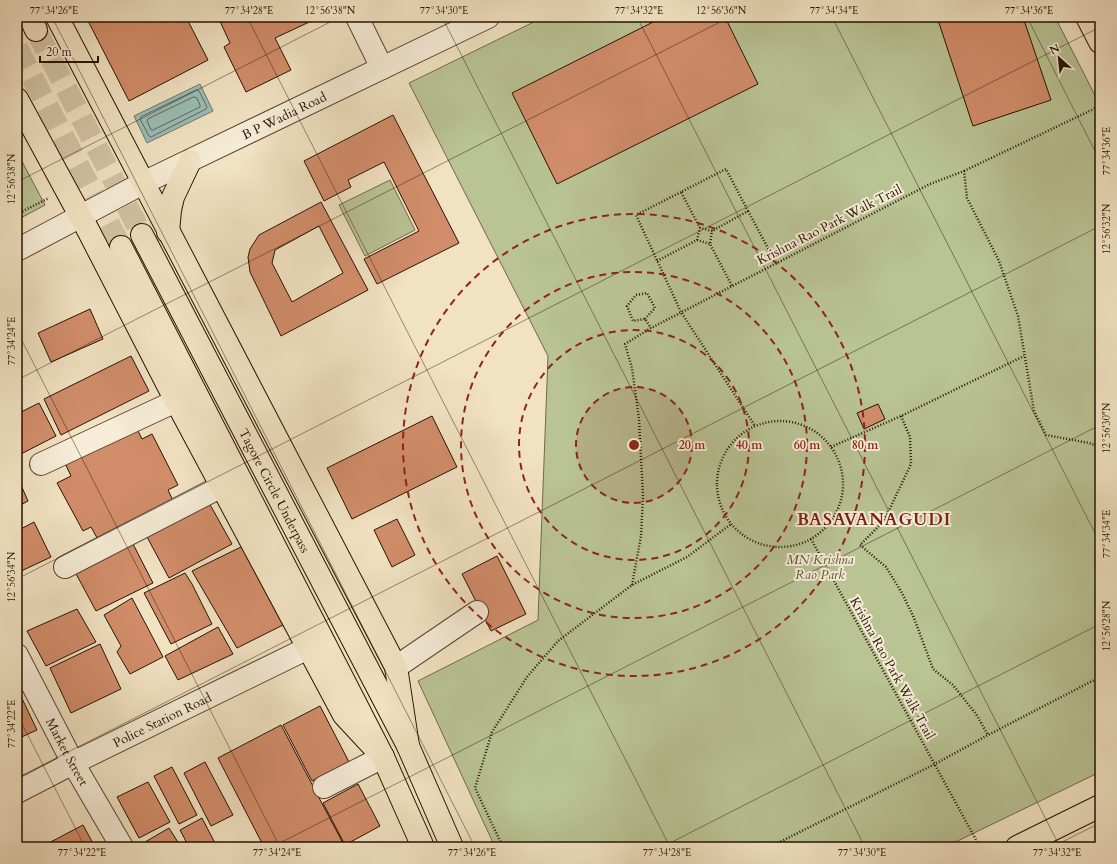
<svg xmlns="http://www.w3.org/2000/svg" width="1117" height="864" viewBox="0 0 1117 864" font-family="Cardo,serif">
<rect width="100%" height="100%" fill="#f1e2c2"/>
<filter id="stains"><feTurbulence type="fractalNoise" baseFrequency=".005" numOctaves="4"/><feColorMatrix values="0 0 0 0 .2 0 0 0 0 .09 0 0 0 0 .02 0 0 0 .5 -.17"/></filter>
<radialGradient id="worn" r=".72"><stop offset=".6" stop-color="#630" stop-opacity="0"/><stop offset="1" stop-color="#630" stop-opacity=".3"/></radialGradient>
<!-- green -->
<path fill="#b9c394" stroke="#706a4b" d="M544,17H1055L1100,105V772L945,847H495L418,681L538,620L548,356L409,83Z
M17,152L45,205L17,220Z
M390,180L415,230L365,256L339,205Z"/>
<!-- water -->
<path fill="#9bbdb6" stroke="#6d796e" d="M200,84L213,111L147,143L134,116Z"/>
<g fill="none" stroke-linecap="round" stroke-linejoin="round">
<!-- shore -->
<path stroke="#61685c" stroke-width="1" d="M197,90L199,91L207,107L206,109L151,137L149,136L140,119L141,117Z
M194,97L197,98L200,105V107L153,130H151L147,121L148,119Z"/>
</g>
<!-- building -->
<path fill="#d18d6a" stroke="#271202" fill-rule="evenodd" d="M86,17H186L208,60L129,101Z
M218,17H320L275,38L291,70L246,92L224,47L230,43Z
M663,17H725L758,84L557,184L512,93Z
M937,17H1023L1051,100L973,126Z
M393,115L459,243L377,284L364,259L419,231L384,162L348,180L351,187L324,201L304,161Z
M321,202L368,290L281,336L250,272L248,257L250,249L259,235ZM319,226L343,273L292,302L272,263L275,250Z
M90,309L103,339L51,362L38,333Z
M131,356L149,391L61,435L44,399Z
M39,403L56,436L17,456V414Z
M878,404L885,419L864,429L857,413Z
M432,416L457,467L352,519L327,468Z
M135,425L142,439L152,434L178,485L168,490L176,507L101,545L91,527L83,531L57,483L71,476L64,461Z
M17,476L28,501L17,507Z
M208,501L232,544L169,578L146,535Z
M397,519L415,555L392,567L374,530Z
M34,522L51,557L17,573V531Z
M132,542L153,583L96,611L74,570Z
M243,546L285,624L237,648L192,571Z
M497,556L526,614L491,631L462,574Z
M185,573L192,584L212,624L171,644L144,593Z
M132,598L163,657L130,674L117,652L121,646L104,615Z
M77,609L96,642L46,666L27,631Z
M218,627L233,654L178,680L165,656Z
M100,644L121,689L71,713L50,668Z
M17,688L37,730L17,739Z
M320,706L349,762L312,781L283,725Z
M281,725L316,792L345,847H264L218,758Z
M205,762L233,815L211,826L184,773Z
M172,767L197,815L179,824L154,776Z
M148,782L170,822L139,838L117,797Z
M358,784L380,826L345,845L323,803Z
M202,818L217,847H189L180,830Z
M83,825L95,847H41Z
M169,828L181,847H148L145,842Z"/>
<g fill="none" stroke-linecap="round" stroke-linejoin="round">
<!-- major-tunnel -->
<path stroke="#d3c3a5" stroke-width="22" stroke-dasharray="22 11" stroke-linecap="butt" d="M36,30L142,235
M17,48L121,247"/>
<!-- minor casing -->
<g stroke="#5a4632" stroke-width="24">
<g id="minor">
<path d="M357,17L382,68"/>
<path id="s1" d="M17,250L143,183L488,17"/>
<path d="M41,464L176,401"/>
<path d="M65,567L222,486"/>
<path id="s2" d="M17,655L73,763L122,847"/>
<path d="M396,667L477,612"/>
<path d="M324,787L383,757"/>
<path id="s3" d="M17,792L73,763L308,648"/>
</g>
</g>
<!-- major casing -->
<g stroke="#271202" stroke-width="24">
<g id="major">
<path d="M30,17L36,30"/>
<path d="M57,17L396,667L408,746"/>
<path d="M1087,17L1100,42"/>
<path d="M17,99L88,230L176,401L344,715L383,757"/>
<path d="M168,232L170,210L173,197L190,161"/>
<path id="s4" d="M142,235L408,746L452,847"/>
<path d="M121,247L383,757L423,847"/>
<path d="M1017,847L1100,806"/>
</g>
</g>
<!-- path -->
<path stroke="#271202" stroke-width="2.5" stroke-dasharray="1 2" stroke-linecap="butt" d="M964,171L1100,106
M681,192L636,215L681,312L755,426
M748,211L776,263
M17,214L49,198
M700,228L681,192L726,169L748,211L712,231
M697,240L710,244
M657,261L697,240L700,228L712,231L710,244L732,286
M645,319L655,308L647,293L636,295L627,306L633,321L645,319L651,328
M901,416L910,437L911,464L884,521L860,545L886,567L902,593L914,618L933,669L953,685L976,714L988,735
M717 484a63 63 0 1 1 126 0a63 63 0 1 1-126 0Z
M831,447L901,416L1024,356
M811,539L980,847
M632,585L641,536L643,496L639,419L632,368L625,344L651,328L930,184L964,171L967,198L999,261L1018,316L1034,411L1046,435L1089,443L1100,447
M503,847L475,788L492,732L527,677L558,641L632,585L687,557L731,524
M770,847L935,764L988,735L1100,677"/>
<!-- minor -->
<use href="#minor" stroke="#f6ecd7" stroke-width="22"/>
<!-- major -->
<use href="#major" stroke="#f1e2c2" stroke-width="22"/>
</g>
<!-- ticks -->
<path fill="none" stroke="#271202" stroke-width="1" stroke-opacity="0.45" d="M52,17L475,847M247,17L670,847M442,17L865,847M637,17L1060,847M832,17L1100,543M1027,17L1100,161M17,182L340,17M17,331L280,847M17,380L730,17M17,579L1100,27M17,714L85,847M17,778L1100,226M272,847L1100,425M662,847L1100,624M1052,847L1100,823"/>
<!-- distance rings -->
<circle cx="634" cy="445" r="58" fill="#8f2418" fill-opacity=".12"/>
<g fill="none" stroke="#8f2418" stroke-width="2" stroke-dasharray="7 5">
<circle cx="634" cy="445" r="58"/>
<circle cx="634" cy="445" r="115"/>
<circle cx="634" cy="445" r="173"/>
<circle cx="634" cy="445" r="231"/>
</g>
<g text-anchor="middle" stroke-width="4" stroke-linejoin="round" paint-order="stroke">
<!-- street labels -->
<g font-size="13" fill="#271202" stroke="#f6ecd7">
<text dy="5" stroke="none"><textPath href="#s1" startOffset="299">B P Wadia Road</textPath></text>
<text transform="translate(829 224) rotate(-27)" y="5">Krishna Rao Park Walk Trail</text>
<text dy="5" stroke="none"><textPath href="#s4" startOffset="288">Tagore Circle Underpass</textPath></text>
<text transform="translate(893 668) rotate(61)" y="5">Krishna Rao Park Walk Trail</text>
<text dy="5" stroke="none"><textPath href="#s3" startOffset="162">Police Station Road</textPath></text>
<text dy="5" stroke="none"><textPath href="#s2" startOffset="109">Market Street</textPath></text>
</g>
<!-- park labels -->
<g font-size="13" font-style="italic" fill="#5a5035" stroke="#f6ecd7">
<text x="820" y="564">MN Krishna<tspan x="820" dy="15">Rao Park</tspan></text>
</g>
<!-- district labels -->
<g font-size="17" font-weight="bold" letter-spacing="1" fill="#7a1f14" stroke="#f6ecd7">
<text x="874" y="525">BASAVANAGUDI</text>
</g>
</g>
<circle cx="634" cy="445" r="6" fill="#8f2418" stroke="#f6ecd7" stroke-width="2"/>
<g font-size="12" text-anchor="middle" font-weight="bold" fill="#8f2418" stroke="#f6ecd7" stroke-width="4" stroke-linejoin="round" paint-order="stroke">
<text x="692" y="449">20 m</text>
<text x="749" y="449">40 m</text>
<text x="807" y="449">60 m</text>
<text x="865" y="449">80 m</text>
</g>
<!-- margin -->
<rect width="1117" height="864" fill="none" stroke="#f1e2c2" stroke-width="44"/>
<!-- north arrow -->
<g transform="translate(1059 58) rotate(333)" stroke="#f6ecd7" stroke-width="3" paint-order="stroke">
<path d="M0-3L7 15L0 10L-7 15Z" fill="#271202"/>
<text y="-6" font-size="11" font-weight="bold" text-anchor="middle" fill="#271202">N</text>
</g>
<!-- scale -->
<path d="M40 56v6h58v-6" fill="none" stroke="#271202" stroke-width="2"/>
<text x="46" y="56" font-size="12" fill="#271202" stroke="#f6ecd7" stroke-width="3" paint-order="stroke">20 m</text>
<rect x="22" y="22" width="1073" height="820" fill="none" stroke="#271202" stroke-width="1.5"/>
<g font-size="10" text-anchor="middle" fill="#271202">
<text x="54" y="14">77°34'26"E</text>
<text x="249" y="14">77°34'28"E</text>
<text x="330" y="14">12°56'38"N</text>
<text x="444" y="14">77°34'30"E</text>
<text x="639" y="14">77°34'32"E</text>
<text x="721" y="14">12°56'36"N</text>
<text x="834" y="14">77°34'34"E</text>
<text x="1029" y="14">77°34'36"E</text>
<text transform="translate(1106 151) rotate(-90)" y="4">77°34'36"E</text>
<text transform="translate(11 179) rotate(-90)" y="4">12°56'38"N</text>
<text transform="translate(1106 229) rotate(-90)" y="4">12°56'32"N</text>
<text transform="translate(11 341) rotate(-90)" y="4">77°34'24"E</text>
<text transform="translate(1106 428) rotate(-90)" y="4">12°56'30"N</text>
<text transform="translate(1106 534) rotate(-90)" y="4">77°34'34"E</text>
<text transform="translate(11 577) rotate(-90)" y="4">12°56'34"N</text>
<text transform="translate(1106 626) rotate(-90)" y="4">12°56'28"N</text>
<text transform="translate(11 724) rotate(-90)" y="4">77°34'22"E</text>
<text x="82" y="856">77°34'22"E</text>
<text x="277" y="856">77°34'24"E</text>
<text x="472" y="856">77°34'26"E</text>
<text x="667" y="856">77°34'28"E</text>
<text x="862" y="856">77°34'30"E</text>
<text x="1057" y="856">77°34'32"E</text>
</g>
<rect width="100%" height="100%" filter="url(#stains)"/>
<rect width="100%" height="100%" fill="url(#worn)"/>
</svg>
